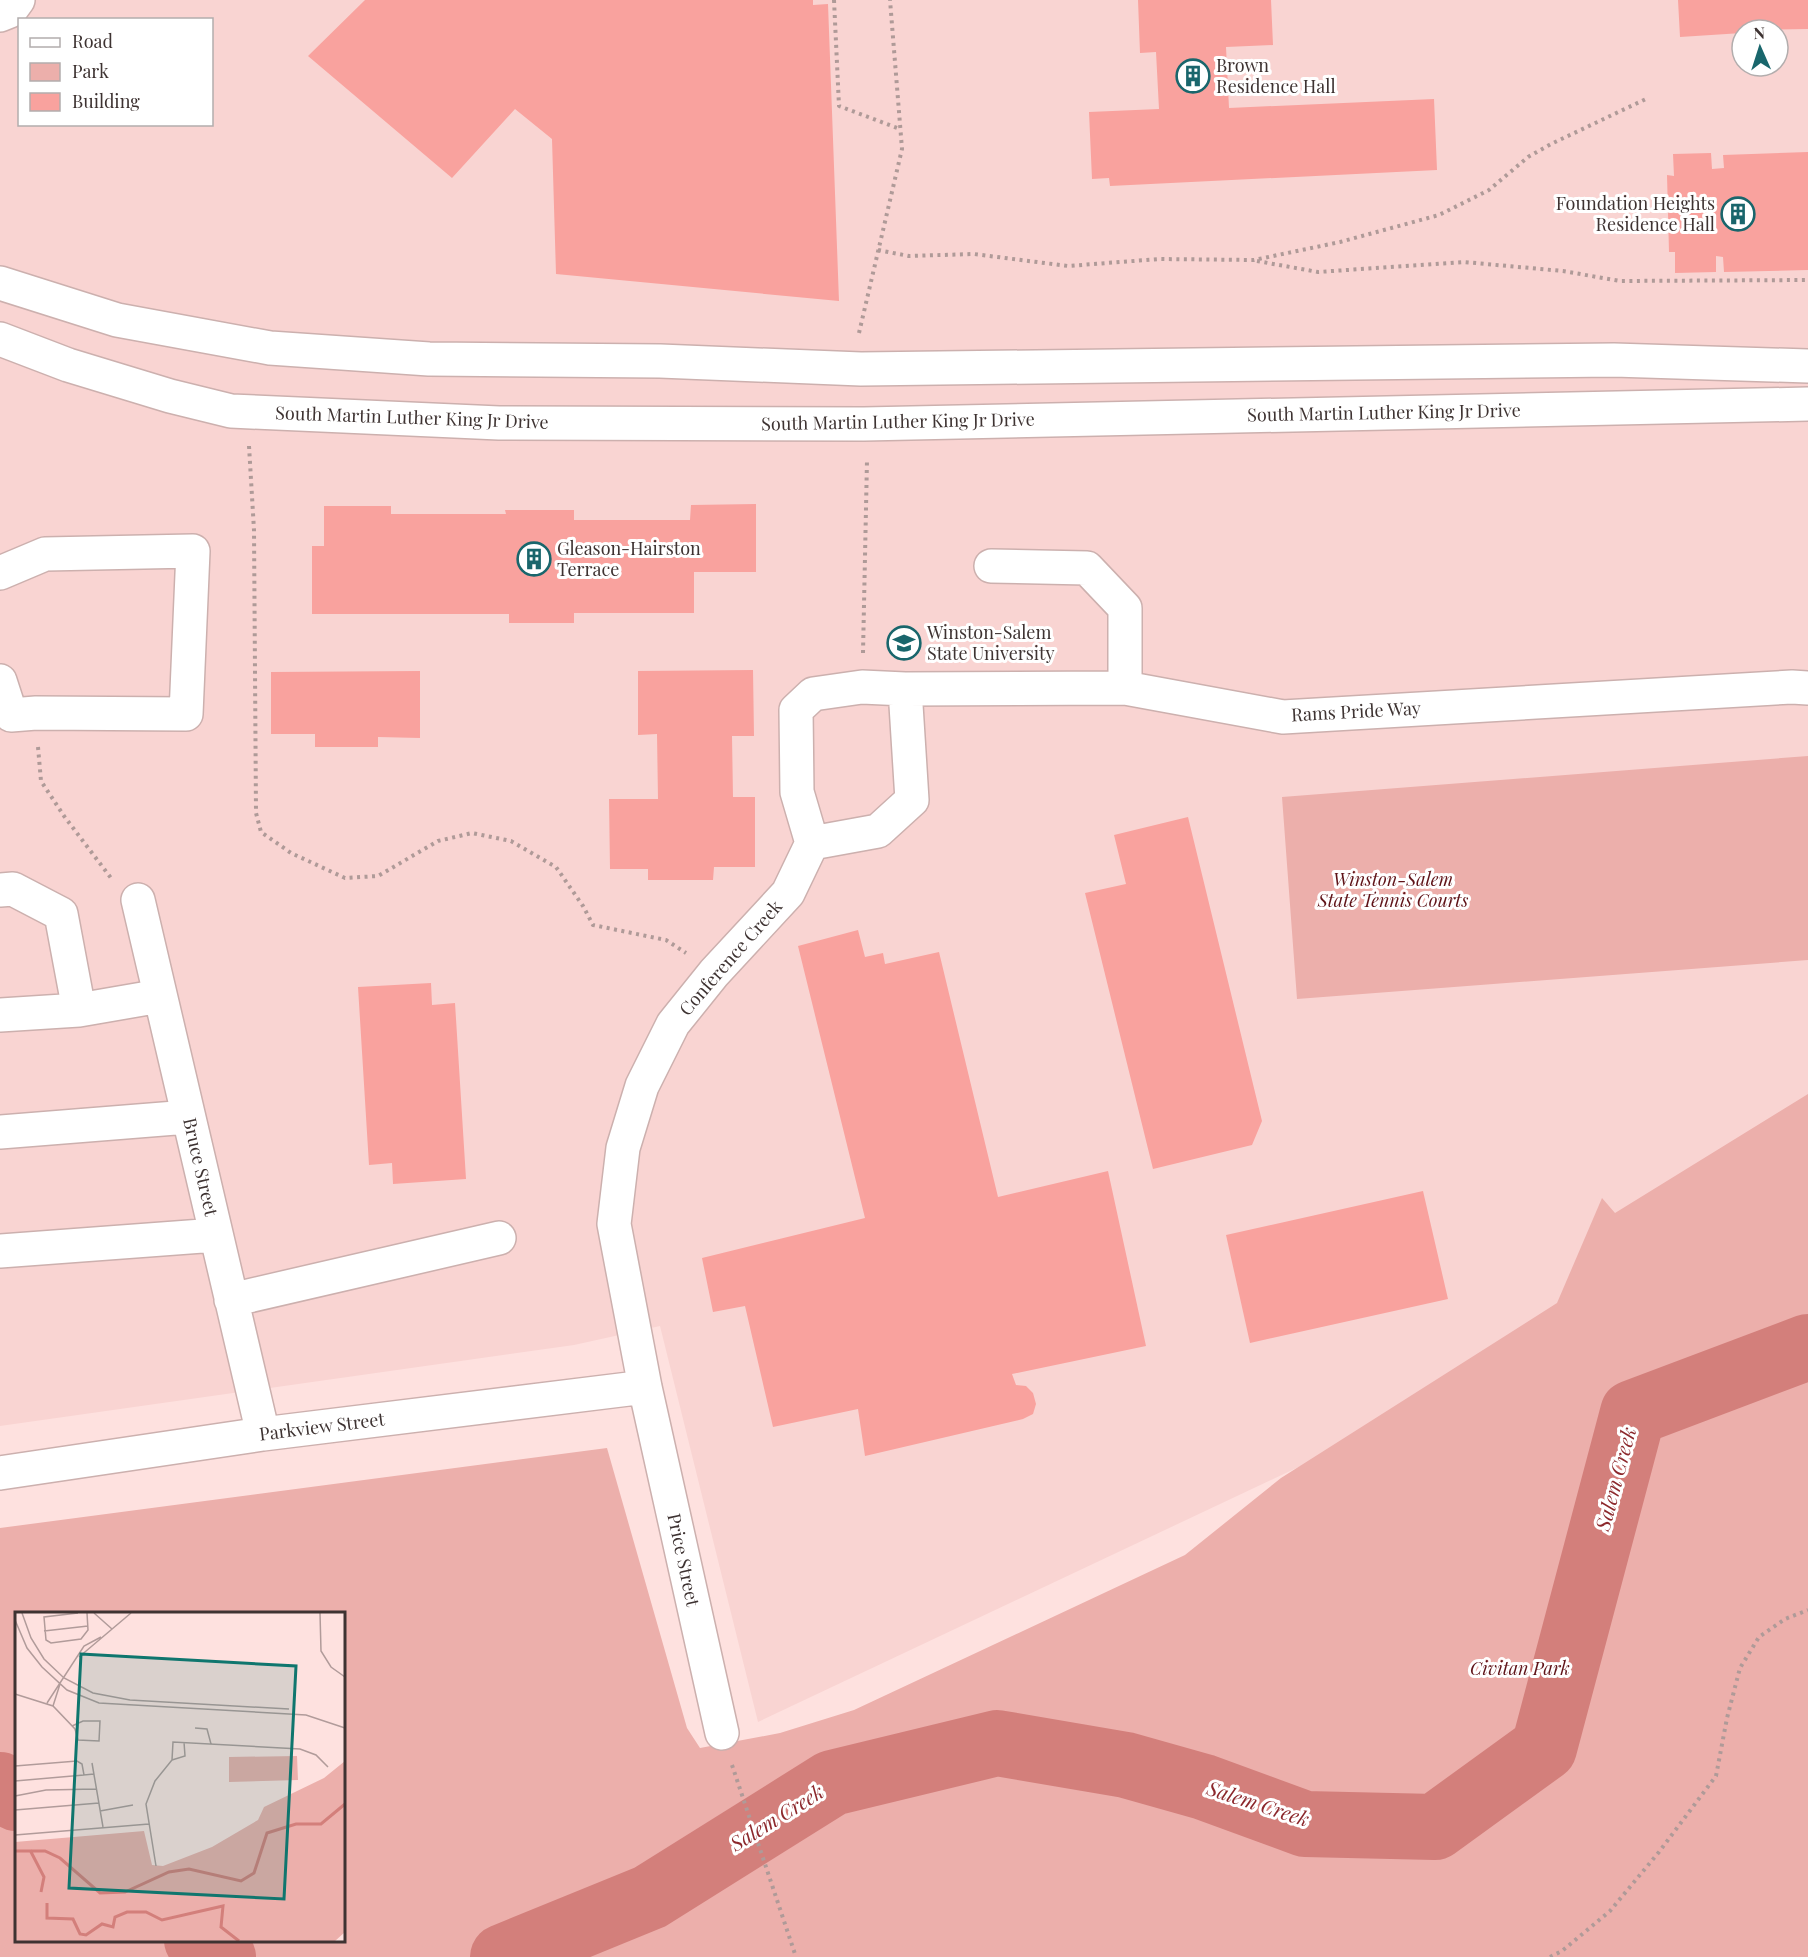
<svg xmlns="http://www.w3.org/2000/svg" width="1808" height="1957" viewBox="0 0 1808 1957" font-family="'Playfair Display',serif">
<rect width="100%" height="100%" fill="#fee1df"/>
<!-- built -->
<path fill="#f9d4d2" fill-rule="evenodd" d="M0,0H1808V1161L1432,1404L758,1722L660,1326L574,1345L0,1426ZM20,20H212V124H20ZM1742,30H1778V66H1742Z"/>
<!-- green -->
<path fill="#ecafab" fill-rule="evenodd" d="M1808,756V960L1297,999L1282,797Z
M1808,1094V1957H0V1528L607,1448L687,1728L700,1748L780,1733L854,1710L1185,1555L1281,1478L1557,1303L1602,1198L1615,1213ZM16,1614H344V1940H16Z"/>
<g fill="none" stroke-linecap="round" stroke-linejoin="round">
<!-- river -->
<path stroke="#d37f7b" stroke-width="66" d="M0,1785L16,1798
M197,1940L223,1957
M503,1957L650,1897L832,1783L997,1743L1126,1765L1204,1787L1305,1824L1435,1827L1544,1748L1633,1413L1808,1347"/>
</g>
<!-- building -->
<path fill="#f9a29e" d="M365,0H813V5L828,4L839,301L556,274L552,139L515,109L452,178L308,56Z
M1138,0H1271L1273,45L1226,47L1229,108L1434,99L1437,170L1110,186L1109,178L1092,179L1089,112L1159,109L1156,52L1140,53Z
M1678,0H1808V29L1742,30V33L1680,37Z
M1808,152V270L1724,272L1723,257L1716,256V272L1675,273V252H1669L1667,175L1674,176L1673,154L1711,153L1712,169L1724,168L1723,155Z
M756,504V572H694V613H574V623H509V614H312V546H324V506H391V514H506L505,510H574V520H690L691,505Z
M753,670L754,736H732L733,797H755V867H714L713,880H648V869H610L609,799H658L657,734L638,735V671Z
M420,671V738L378,737V747H315V734H271V672Z
M1188,817L1262,1121L1252,1145L1153,1169L1085,893L1126,884L1114,835Z
M858,930L865,957L883,953L885,964L939,952L998,1197L1108,1171L1146,1346L1012,1374L1016,1385L1026,1386L1033,1393L1036,1404L1033,1414L1023,1419L865,1456L858,1409L773,1427L745,1306L713,1312L702,1258L865,1218L798,946Z
M431,983L432,1005L455,1003L466,1179L393,1184L392,1163L369,1165L358,987Z
M1423,1191L1448,1299L1250,1343L1226,1235Z"/>
<g fill="none" stroke-linecap="round" stroke-linejoin="round">
<!-- minor casing -->
<g stroke="#ccb0ae" stroke-width="36">
<path id="minor" d="M0,15L10,11L18,0
M991,566L1087,568L1125,608V688
M0,573L45,554L193,551L186,714L36,713L11,715L0,681
M812,843L878,831L912,800L905,689
M0,890L13,889L61,914L79,1010L160,996
M138,900L263,1434
M0,1015L79,1010
M0,1132L188,1117
M0,1251L216,1235
M231,1300L499,1238
M0,1473L263,1434L645,1387
M722,1733L645,1387L614,1224L623,1148L642,1086L673,1024L714,973L788,893L812,843L797,792L796,710L813,694L862,687L905,689L1125,688L1283,717L1792,687L1808,688"/>
</g>
<!-- major casing -->
<g stroke="#ccb0ae" stroke-width="36">
<path id="major" d="M0,283L117,320L270,348L429,359L660,361L861,369L1614,360L1808,366
M0,339L68,365L170,396L231,411L499,423L864,424L1808,404"/>
</g>
<!-- path -->
<path stroke="#af9a98" stroke-width="4" stroke-dasharray="3 4.5" stroke-linecap="butt" d="M834,0L839,106L900,129
M878,250L909,256L974,254L1068,266L1159,259L1254,260L1340,242L1439,215L1489,190L1528,157L1551,144L1648,98
M1257,261L1318,272L1464,262L1563,271L1620,281L1808,280
M859,333L902,149L890,0
M249,446L254,530L256,813L261,832L291,853L345,878L378,876L438,841L472,833L511,841L556,867L583,906L593,925L666,940L686,953
M863,653L867,460
M38,747L41,781L64,816L111,878
M732,1765L796,1957
M1550,1957L1562,1951L1610,1911L1659,1852L1716,1776L1727,1718L1740,1668L1759,1637L1785,1619L1808,1610"/>
<!-- minor -->
<use href="#minor" stroke="#fff" stroke-width="33"/>
<!-- major -->
<use href="#major" stroke="#fff" stroke-width="33"/>
</g>
<!-- icons -->
<defs>
<g id="building-ring" transform="scale(1.725)"><circle r="9.5" fill="#fff" stroke="#19666c" stroke-width="1.5"/><path d="M-4-6H4V6H1V3H-1V6H-4ZM-2.5-4.3h1.7v1.8h-1.7ZM.8-4.3h1.7v1.8H.8ZM-2.5-1h1.7V.8h-1.7ZM.8-1h1.7V.8H.8Z" fill="#19666c"/></g>
<g id="university-ring" transform="scale(1.725)"><circle r="9.5" fill="#fff" stroke="#19666c" stroke-width="1.5"/><path d="M0-5L7-2L0 1L-7-2ZM-4 1L0 2.5L4 1V4Q0 6-4 4Z" fill="#19666c"/></g>
</defs>
<g fill-rule="evenodd">
<use href="#building-ring" x="1193" y="76"/>
<use href="#building-ring" x="1738" y="214"/>
<use href="#building-ring" x="534" y="559"/>
<use href="#university-ring" x="904" y="643"/>
</g>
<g text-anchor="middle" stroke-width="6" stroke-linejoin="round" paint-order="stroke">
<!-- poi labels -->
<g font-size="18" fill="#3e3332" stroke="#fff" text-anchor="start">
<text x="1216" y="72">Brown<tspan x="1216" dy="21">Residence Hall</tspan></text>
<text x="1715" y="210" text-anchor="end">Foundation Heights<tspan x="1715" dy="21">Residence Hall</tspan></text>
<text x="557" y="555">Gleason-Hairston<tspan x="557" dy="21">Terrace</tspan></text>
<text x="927" y="639">Winston-Salem<tspan x="927" dy="21">State University</tspan></text>
</g>
<!-- street labels -->
<g font-size="18" fill="#3e3332" stroke="#fff">
<text transform="translate(1384 413) rotate(-1)" y="6">South Martin Luther King Jr Drive</text>
<text transform="translate(412 418) rotate(2)" y="6">South Martin Luther King Jr Drive</text>
<text transform="translate(898 422) rotate(-1)" y="6">South Martin Luther King Jr Drive</text>
<text transform="translate(1356 712) rotate(-3)" y="6">Rams Pride Way</text>
<text transform="translate(731 958) rotate(-49)" y="6">Conference Creek</text>
<text transform="translate(200 1167) rotate(77)" y="6">Bruce Street</text>
<text transform="translate(322 1427) rotate(-7)" y="6">Parkview Street</text>
<text transform="translate(683 1560) rotate(78)" y="6">Price Street</text>
</g>
<!-- park labels -->
<g font-size="18" font-style="italic" fill="#5f1318" stroke="#fff">
<text x="1393" y="886">Winston-Salem<tspan x="1393" dy="21">State Tennis Courts</tspan></text>
<text x="1520" y="1675">Civitan Park</text>
</g>
<!-- water labels -->
<g font-size="20" font-style="italic" fill="#8c282c" stroke="#fff">
<text transform="translate(1616 1479) rotate(-75)" y="7">Salem Creek</text>
<text transform="translate(1258 1804) rotate(18)" y="7">Salem Creek</text>
<text transform="translate(777 1818) rotate(-32)" y="7">Salem Creek</text>
</g>
</g>
<!-- overview -->
<g transform="translate(15 1612)">
<rect width="330" height="330" fill="#fee1df"/>
<path d="M282,144L283,168L214,170V145ZM330,149V320L320,329H0V230L129,219L137,253L148,254L197,235L243,208L249,195L309,166Z" fill="#ecafab"/>
<path fill="none" stroke="#d37f7b" stroke-width="3" d="M15,238L29,265L26,280M0,239H30L45,246L85,281L110,280L154,260L174,257L226,269L239,261L252,221L281,212H306L330,192M32,291V306L58,307L65,322L71,323L87,312L98,315L100,305L112,300H131L147,308L208,294L206,315L224,329"/>
<path fill="none" stroke="#b19b9a" stroke-width="1.5" d="M7,1L16,26L29,47L49,66L78,81L115,88L274,97M63,1L29,5L31,28L36,31L66,27L73,18L72,1M79,1L97,17M305,1L306,39L316,55L330,65M0,8L12,36L27,55L52,78L84,91L291,103L330,116M29,19L73,14M64,45L116,1M0,82L38,94L60,117L63,128L84,129L85,109H68L57,114M32,91L69,34L86,25M38,94L45,72M180,116L192,117L196,132M157,148L170,144L169,130M77,151L88,215M0,154L62,149L67,152L69,163L79,162M0,169L69,163M0,184L31,178L81,177M0,198L84,191M85,199L118,193M0,223L134,212M141,254L131,192L140,169L157,148L158,130L285,137L301,143L313,155"/>
<path fill="#0f766e" fill-opacity="0.15" stroke="#0f766e" stroke-width="3" d="M66,42L281,54L269,287L54,276Z"/>
<rect width="330" height="330" fill="none" stroke="#3e3332" stroke-width="3"/>
</g>
<!-- legend -->
<rect x="18" y="18" width="195" height="108" fill="#ffffff" stroke="#b2adad" stroke-width="1.5"/>
<rect x="30" y="38" width="30" height="9" fill="#ffffff" stroke="#b2adad" stroke-width="1.5"/>
<text x="72" y="48" font-size="18" fill="#3e3332">Road</text>
<rect x="30" y="63" width="30" height="18" fill="#ecafab" stroke="#b2adad" stroke-width="1.5"/>
<text x="72" y="78" font-size="18" fill="#3e3332">Park</text>
<rect x="30" y="93" width="30" height="18" fill="#f9a29e" stroke="#b2adad" stroke-width="1.5"/>
<text x="72" y="108" font-size="18" fill="#3e3332">Building</text>
<!-- north arrow -->
<g transform="translate(1760 48) rotate(357)"><circle r="28" fill="#ffffff" stroke="#b2adad" stroke-width="1.5"/>
<path d="M0-4.5L10 22L0 15L-10 22Z" fill="#19666c"/>
<text y="-9" font-size="16" font-weight="bold" text-anchor="middle" fill="#3e3332">N</text>
</g>
</svg>
